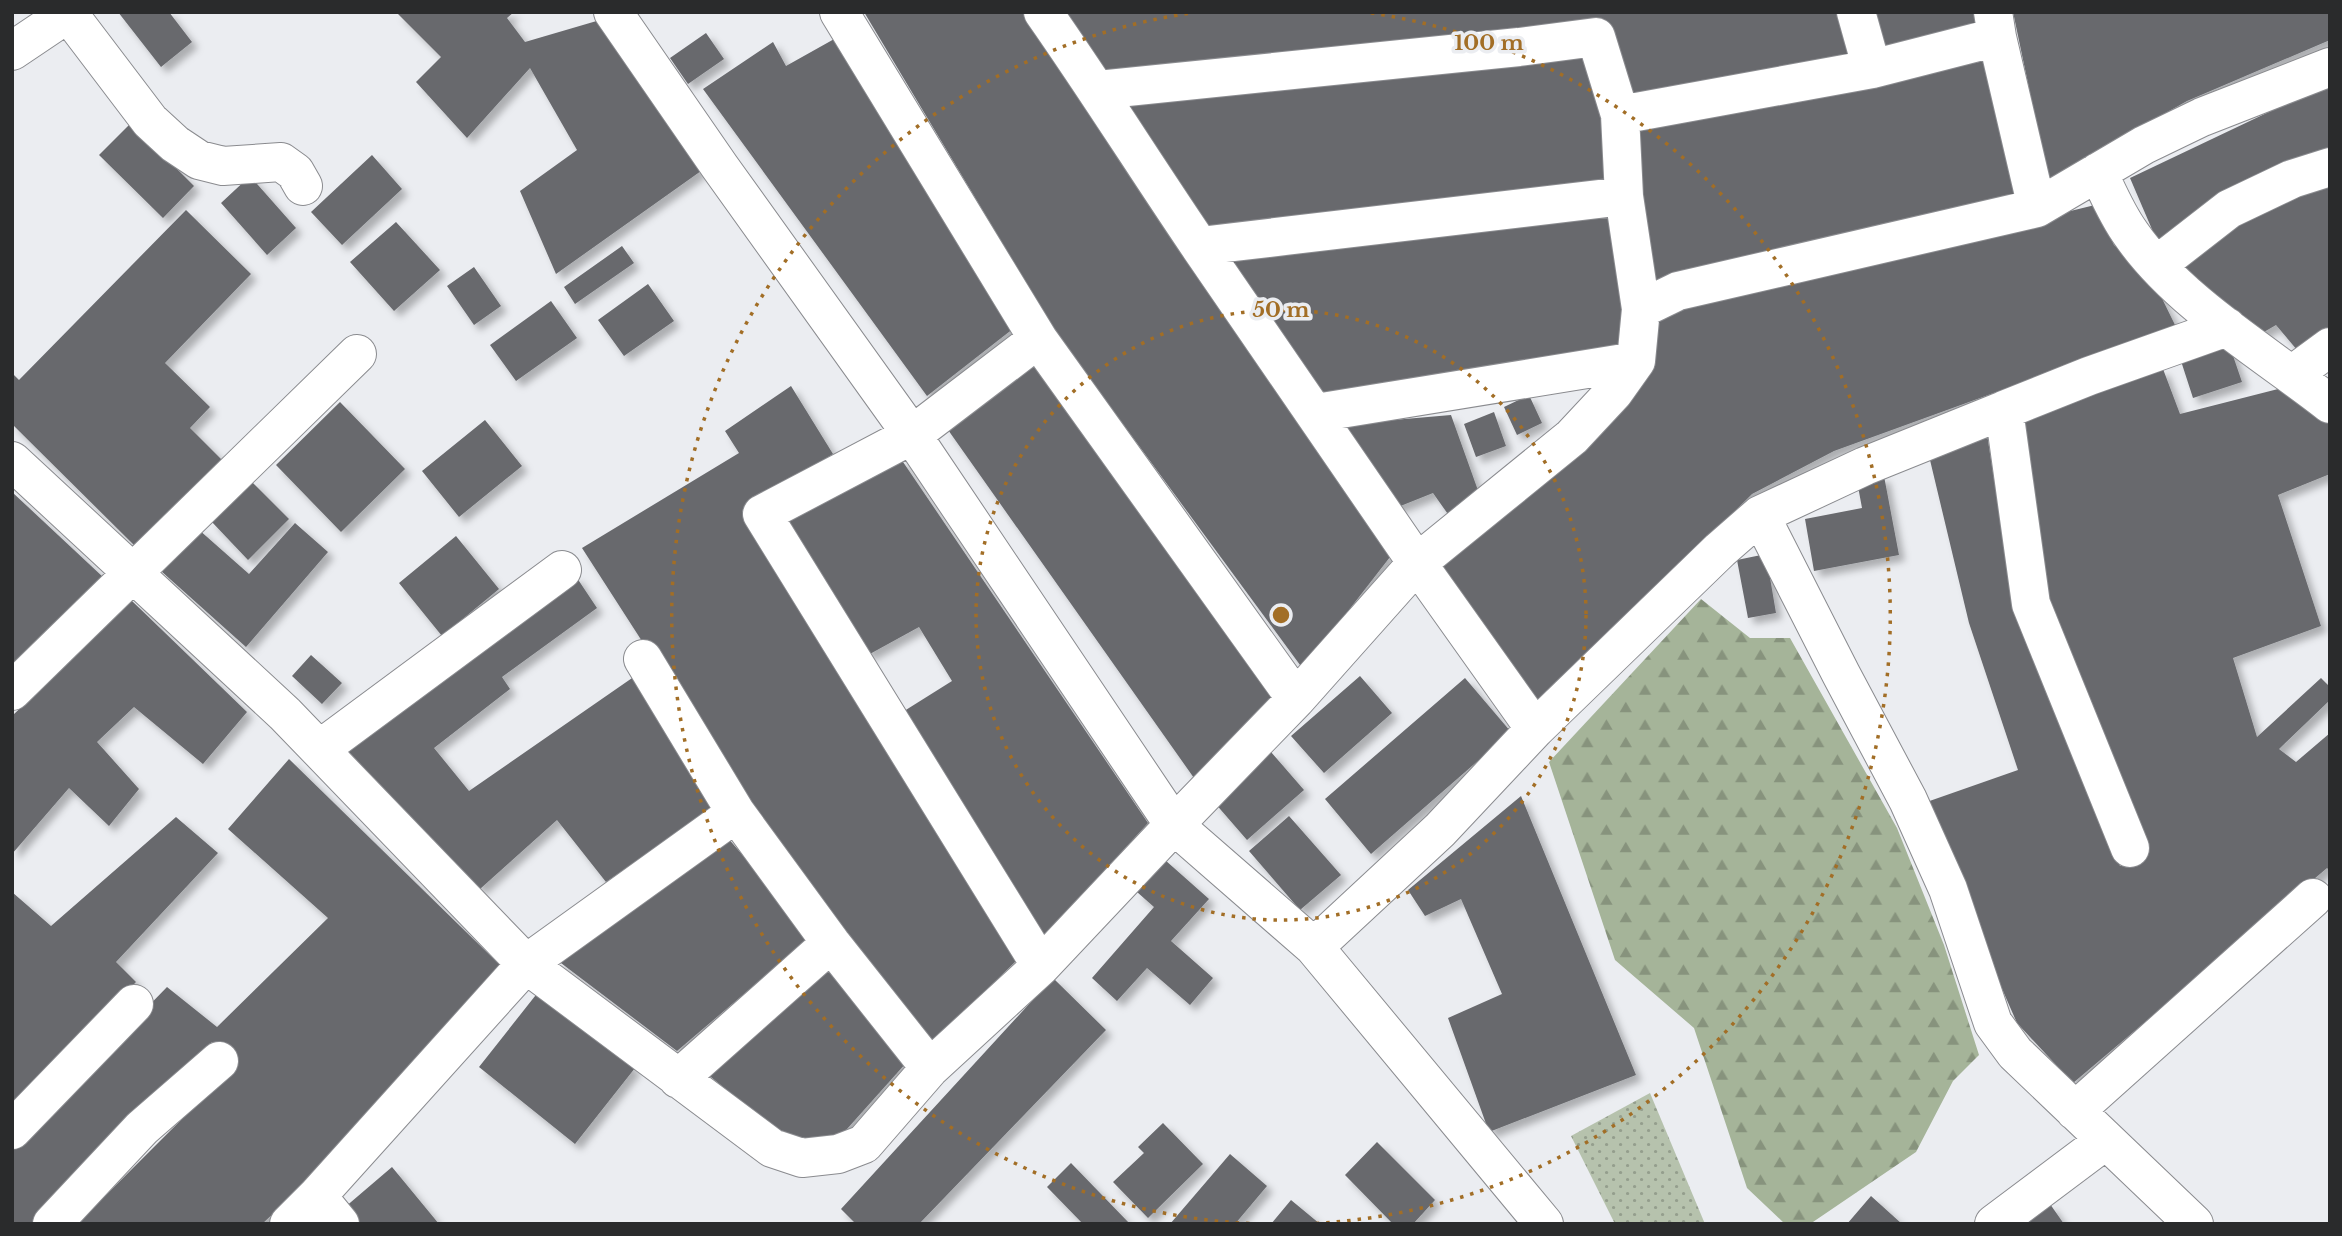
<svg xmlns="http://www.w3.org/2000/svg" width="2342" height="1236" viewBox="0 0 2342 1236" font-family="'Libre Baskerville',serif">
<defs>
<pattern id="grass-dots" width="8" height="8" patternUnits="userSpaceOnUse" patternTransform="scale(1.75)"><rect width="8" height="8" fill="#b6c2ad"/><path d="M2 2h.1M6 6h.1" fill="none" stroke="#949e8d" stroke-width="1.8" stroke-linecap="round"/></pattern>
<pattern id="forest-firs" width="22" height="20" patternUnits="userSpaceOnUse" patternTransform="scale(1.75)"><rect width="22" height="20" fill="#a5b499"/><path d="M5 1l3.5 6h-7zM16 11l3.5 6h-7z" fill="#87937d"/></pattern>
<filter id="shadow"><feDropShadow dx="6" dy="6" stdDeviation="3.5" flood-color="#0004"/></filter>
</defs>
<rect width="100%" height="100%" fill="#ebedf1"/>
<!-- grass -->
<path fill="url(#grass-dots)" d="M1650,1093L1705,1224H1615L1571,1136Z"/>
<!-- forest -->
<path fill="url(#forest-firs)" d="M1701,599L1750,638H1790L1897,828L1944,945L1979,1055L1953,1081L1916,1152L1810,1224H1785L1747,1188L1694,1028L1615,960L1549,762Z"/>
<!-- building -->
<path fill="#68696d" filter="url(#shadow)" d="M118,12H169L192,42L161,67Z
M396,12H514L507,18L525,42L600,20L701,171L556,274L520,191L577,150L530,68L467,138L416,82L441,57Z
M864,12H1029L1390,557L1303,669L1056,333Z
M1065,12H1845L1856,56L1626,99L1605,27L1104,78Z
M1868,12H1979L1982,26L1878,52Z
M2013,12H2330V40L2187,101L2048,179Z
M706,33L724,59L688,84L670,58Z
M836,38L1014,328L927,396L703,89L773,42L786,66Z
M1583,58L1608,127L1612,185L1210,233L1119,100Z
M1989,60L2022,195L1650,283L1634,125L1872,83Z
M2330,83V152L2160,248L2130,178Z
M131,123L194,186L163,218L99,155Z
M372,155L402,189L342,245L311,212Z
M250,176L296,228L267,255L221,203Z
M2330,178V337L2303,357L2276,325L2257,336L2172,264L2226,221Z
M2095,205L2114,245L2150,274L2176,327L1834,451L1752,494L1540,706L1436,563L1610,418L1657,312Z
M186,210L251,274L165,363L210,407L190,428L224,462L138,549L12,424V373L19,380Z
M1618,215L1628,351L1322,396L1229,262Z
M396,222L440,270L394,311L350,262Z
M622,246L634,263L575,304L564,287Z
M474,267L501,306L474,325L447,286Z
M648,284L674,321L624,356L598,320Z
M551,301L577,338L516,381L490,345Z
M2229,344L2242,382L2193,398L2181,361Z
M1035,360L1275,694L1194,778L946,427Z
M2163,369L2180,414L2282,388L2330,423V474L2278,495L2321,626L2233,658L2257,737L2321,678L2330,687V700L2279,749L2296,762L2330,733V871L2327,868L2073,1083L2017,1023L1921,804L2018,770L1969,623L1930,460L1987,434L2013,602L2120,866L2146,859L2045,600L2017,421Z
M791,386L833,454L742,511L1018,959L930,1045L743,798L582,548L739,453L725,431Z
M1529,395L1542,423L1517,435L1504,407Z
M340,402L405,469L341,532L276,465Z
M1494,412L1506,446L1476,457L1464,424Z
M1451,415L1480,496L1450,517L1433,493L1393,509L1335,425Z
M485,420L522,466L459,517L422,471Z
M901,459L1148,823L1042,939L901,713L952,681L919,627L868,655L779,519Z
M1884,476L1899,555L1814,571L1805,519L1862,508L1857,481Z
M251,481L289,519L248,560L211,521Z
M12,492L104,578L12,668Z
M295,523L328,552L246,647L161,571L198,529L249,574Z
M456,536L499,589L442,636L399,583Z
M1766,554L1776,613L1748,618L1737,560Z
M575,575L597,608L502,677L510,689L434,748L469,791L635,676L713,808L606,882L557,820L480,889L344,747Z
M132,601L247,712L203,764L134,707L97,742L139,789L109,826L69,788L12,854V716Z
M311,655L342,683L322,704L292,676Z
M1360,676L1392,713L1324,773L1291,736Z
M1465,678L1511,732L1371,854L1325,799Z
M1271,752L1304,790L1247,840L1214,802Z
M289,759L503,968L308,1181L262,1224H77L237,1064L212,1042L34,1224H12V1146L167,987L217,1027L328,918L228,829Z
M1521,796L1636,1075L1489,1132L1448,1018L1502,994L1461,899L1425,916L1408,890Z
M1289,816L1341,875L1300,910L1249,851Z
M176,817L218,853L116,962L136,982L12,1109V892L51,926Z
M727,837L812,936L677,1051L557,960Z
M1165,860L1209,899L1171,941L1213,978L1190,1005L1147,968L1117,1001L1092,978L1154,907L1137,892Z
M827,965L906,1063L838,1139L790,1142L706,1073Z
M1053,978L1106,1030L919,1224H856L841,1209Z
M539,991L635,1068L575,1144L479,1067Z
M1163,1123L1203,1164L1148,1218L1113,1182L1144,1153L1138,1147Z
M1377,1142L1435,1200L1413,1224H1393L1345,1175Z
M1230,1154L1267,1186L1235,1224H1170Z
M1071,1163L1130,1224H1083L1047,1187Z
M392,1167L439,1224H358L344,1208Z
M1871,1196L1902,1224H1847Z
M1291,1200L1320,1224H1271Z
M2050,1204L2064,1224H2024Z"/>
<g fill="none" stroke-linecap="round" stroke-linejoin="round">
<!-- minor casing -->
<g stroke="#8a8b8f" stroke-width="40">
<path id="minor" d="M613,12L720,167L912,435L1174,825L1041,966
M839,12L1038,339
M1043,12C1097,89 1147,169 1200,247C1272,352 1345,457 1417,563L1296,699L1174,825L1314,947L1440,830L1535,729L1720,550L1760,515L1865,466L2004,410L2031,604L2130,848
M1856,12L1872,69
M68,13L150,121L175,144L199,160L223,166L281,162L295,172L303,186
M1997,37L2037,208L2144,145L2202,117L2330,67
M12,51L70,12
M1098,90L1519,47L1596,37L1620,115L1872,69L1997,37L1993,12
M1620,115L1624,196L1641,309
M2098,172C2108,193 2117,215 2131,234C2178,302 2265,353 2330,404
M1200,246L1624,196
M2157,265L2229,209L2292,179L2330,167
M2292,375L2330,347
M2004,410L2089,376L2227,327
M1316,413L1636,361
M12,461L285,714L526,964L317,1196L289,1224
M1760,515L1841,674L1908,800L1948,889L1993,1023L2015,1053L2194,1224
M643,659L736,813
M12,691L357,354
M1535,729L1417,563L1572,437L1614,392L1636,361L1641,309L1678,291L2037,208
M320,749L562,570
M831,943L930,1068
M1314,947L1544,1224
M678,1079L831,943L736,813L526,964L772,1148L802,1158L838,1154L864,1144L930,1068L1041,966L762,514L912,435L1038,339L1296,699
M2075,1111L2313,898
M12,1130L134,1004
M317,1196L340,1224
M52,1224L142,1128L219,1061
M1994,1224L2106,1140"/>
</g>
<!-- minor -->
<use href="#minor" stroke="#fff" stroke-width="38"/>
</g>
<!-- distance rings -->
<g fill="none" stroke="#a26e26" stroke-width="3.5" stroke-dasharray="3.5 7">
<circle cx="1281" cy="615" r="305"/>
<path d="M1260 1224A609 609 0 0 1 1191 13M1371 13A609 609 0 0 1 1302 1224"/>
</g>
<circle cx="1281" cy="615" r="10" fill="#a26e26" stroke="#ebedf1" stroke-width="3.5"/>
<g font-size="21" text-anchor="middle" font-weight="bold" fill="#a26e26" stroke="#ebedf1" stroke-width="7" stroke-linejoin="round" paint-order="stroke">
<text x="1489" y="50">100 m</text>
<text x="1281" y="317">50 m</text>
</g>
<!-- border -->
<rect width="2342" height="1236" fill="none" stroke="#2a2b2c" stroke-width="28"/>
</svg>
